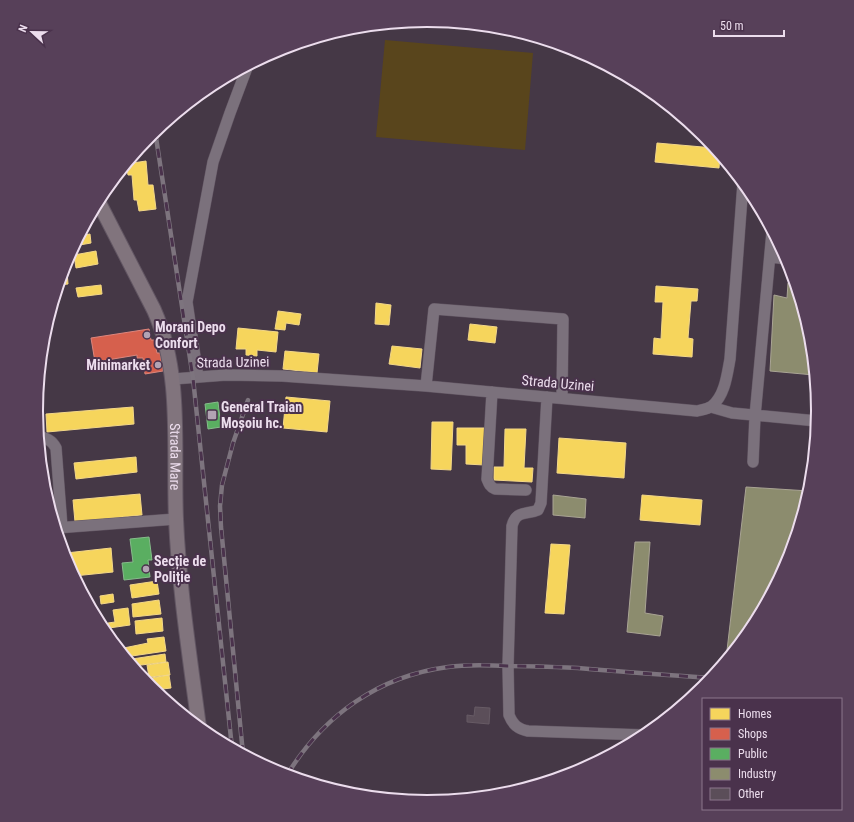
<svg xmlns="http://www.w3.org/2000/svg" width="854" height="822" viewBox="0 0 854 822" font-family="'Roboto Condensed',sans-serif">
<rect width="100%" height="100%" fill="#453846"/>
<!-- park -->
<path fill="#59451c" d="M385,40L533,53L525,150L376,137Z"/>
<!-- homes -->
<path fill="#f6d55c" stroke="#f3d788" d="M657,143L714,148L720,155L719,168L655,162Z
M146,161L148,185H153L156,209L139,211L137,200H134L132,175H128L126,164Z
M90,234L91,243L74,246L79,236Z
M96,251L98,264L76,268L74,255Z
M63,271H67L68,284L59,285Z
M101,285L102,294L78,297L76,288Z
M656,286L698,289L697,301H691L688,338L693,339L692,357L653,354L654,338L661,339L663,302H655Z
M376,303L391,305L389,325L375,324Z
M278,311L301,314L299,325L286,323L285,330L275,329Z
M470,324L497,327L495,343L468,340Z
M238,328L278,332L276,352L257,350V356L246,355V349H236Z
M392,346L422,349L420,368L389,364Z
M285,351L319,354L317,373L283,369Z
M286,397L330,401L327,432L283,428Z
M133,407L134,424L47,432L46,414Z
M432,422H453L451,470L431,469Z
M457,428H485L484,465L466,464V445H457Z
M505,429H526L524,468H533L532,482L494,480V467H504Z
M559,438L626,443L624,478L557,473Z
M44,446L49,502H48L43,487L40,447Z
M136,457L137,472L76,479L74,463Z
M140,494L142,515L75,522L73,500Z
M642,495L702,500L700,525L640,520Z
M60,542H64L66,560Z
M551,544L570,545L564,614L545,613Z
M111,548L113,572L74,576L67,562L66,553Z
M157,581L159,594L132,598L130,585Z
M113,594L114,602L101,604L100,596Z
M159,600L161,614L133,617L132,604Z
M128,608L130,625L109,628L108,623L115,622L113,610Z
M162,618L163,631L136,634L135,621Z
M164,637L166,651L125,657L119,649L148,643L147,639Z
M165,654L166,662L133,666L132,659Z
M168,662L170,675L149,677L147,665Z
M169,675L171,688L154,690L153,689L151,678Z
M168,695L170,703L161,696Z"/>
<!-- shops -->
<path fill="#d6604d" stroke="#dd867d" d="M149,329L151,340H154L157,353H160L163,371L145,374L143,358H137V355L95,362L91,338Z"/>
<!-- public -->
<path fill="#5aae61" stroke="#86bc8b" d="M218,402L221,427L208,429L205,404Z
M149,537L152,560H148L150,577L124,580L122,563L133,562L130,539Z"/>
<!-- industry -->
<path fill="#8c8c6e" stroke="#a9a494" d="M788,283L795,284L811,335L814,375L770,371L774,295L787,298Z
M746,487L809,491L788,561L752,628L726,659Z
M553,495L586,499L585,518L553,515Z
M635,542H650L645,613L663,616L660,636L627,632Z"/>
<!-- building -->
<path fill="#5b4e59" stroke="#675b65" d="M475,707L490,708L489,724L467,722V715L474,716Z"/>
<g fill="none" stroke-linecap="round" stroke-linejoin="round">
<!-- minor casing -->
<g stroke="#625663" stroke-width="12">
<path id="minor" d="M771,257L787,259
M198,377L187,302L213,162L230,113L248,65
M173,379L226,375L282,376L426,386L697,411C701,410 708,409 712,406C725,395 727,375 730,359L743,183
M426,386L434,309L563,319L562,398
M492,392L487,479C489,484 490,487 495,489L526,490
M547,397L541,503L538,510C526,515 516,510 512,526L508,666L509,715C513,725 518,729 528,731L645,735
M711,407L732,413L817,421
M38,436C46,438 52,440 56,448L62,527
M753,462L755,416L772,232
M56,528L176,519"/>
</g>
<!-- major casing -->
<g stroke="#625663" stroke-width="16">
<g id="major">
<path id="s1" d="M98,201L154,310C183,375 173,449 176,519C179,588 190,658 199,727"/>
</g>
</g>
<!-- minor -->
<use href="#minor" stroke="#7b717c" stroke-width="11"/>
<!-- major -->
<use href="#major" stroke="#81747d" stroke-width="14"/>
<!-- rail casing -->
<g stroke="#7d747e" stroke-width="4.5">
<path id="rail" d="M155,131L193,378L232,748
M243,754L221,527L220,506L222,485L233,443L248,400
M287,775C323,716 378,676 448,667C468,664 488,665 508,666C532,666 555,667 578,668C622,672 667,675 711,678"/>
</g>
<!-- rail -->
<use href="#rail" stroke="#4a324c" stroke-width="3" stroke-dasharray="9" stroke-linecap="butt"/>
</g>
<!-- markers -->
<g fill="#b2a3b3" stroke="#4a324c" stroke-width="1.5">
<circle cx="147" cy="335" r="4"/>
<circle cx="158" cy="365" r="4"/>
<rect x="207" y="410" width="10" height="10" rx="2"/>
<circle cx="146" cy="569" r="4"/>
</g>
<g text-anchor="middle" stroke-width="4" stroke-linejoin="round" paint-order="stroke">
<!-- poi labels -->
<g font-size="14" font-weight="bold" fill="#ecdded" stroke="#4a324c" text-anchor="start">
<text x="155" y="332">Morani Depo<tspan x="155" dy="16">Confort</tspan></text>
<text x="150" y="370" text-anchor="end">Minimarket</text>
<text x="221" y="412">General Traian<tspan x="221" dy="16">Moșoiu hc.</tspan></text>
<text x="154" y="566">Secție de<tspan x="154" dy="16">Poliție</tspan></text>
</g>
<!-- street labels -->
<g font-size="14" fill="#ecdded" stroke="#4a324c">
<text transform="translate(233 362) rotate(-1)" y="5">Strada Uzinei</text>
<text transform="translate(558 383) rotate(5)" y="5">Strada Uzinei</text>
<text dy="5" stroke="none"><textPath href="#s1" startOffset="272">Strada Mare</textPath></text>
</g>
</g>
<!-- crop -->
<path d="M0 0H854V822H0ZM43 411a384 384 0 1 1 768 0a384 384 0 1 1-768 0Z" fill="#574059" fill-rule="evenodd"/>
<path fill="none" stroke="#ecdded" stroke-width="2" d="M43 411a384 384 0 1 1 768 0a384 384 0 1 1-768 0Z"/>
<!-- legend -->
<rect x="702" y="698" width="140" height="112" fill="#4a324c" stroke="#8b768c"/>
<rect x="710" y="708" width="20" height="12" fill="#f6d55c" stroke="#8b768c"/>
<text x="738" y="718" font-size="12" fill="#ecdded">Homes</text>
<rect x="710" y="728" width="20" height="12" fill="#d6604d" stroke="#8b768c"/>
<text x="738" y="738" font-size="12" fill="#ecdded">Shops</text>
<rect x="710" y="748" width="20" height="12" fill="#5aae61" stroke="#8b768c"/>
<text x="738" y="758" font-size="12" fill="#ecdded">Public</text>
<rect x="710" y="768" width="20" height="12" fill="#8c8c6e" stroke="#8b768c"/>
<text x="738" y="778" font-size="12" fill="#ecdded">Industry</text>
<rect x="710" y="788" width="20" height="12" fill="#5b4e59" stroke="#8b768c"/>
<text x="738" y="798" font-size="12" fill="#ecdded">Other</text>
<!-- north arrow -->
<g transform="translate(32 32) rotate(292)" stroke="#4a324c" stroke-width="3" paint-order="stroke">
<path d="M0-3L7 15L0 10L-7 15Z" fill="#ecdded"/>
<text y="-6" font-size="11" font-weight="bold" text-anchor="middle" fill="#ecdded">N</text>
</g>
<!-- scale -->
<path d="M714 30v6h70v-6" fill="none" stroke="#ecdded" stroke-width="2"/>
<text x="720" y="30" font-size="12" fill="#ecdded" stroke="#4a324c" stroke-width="3" paint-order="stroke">50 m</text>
</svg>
